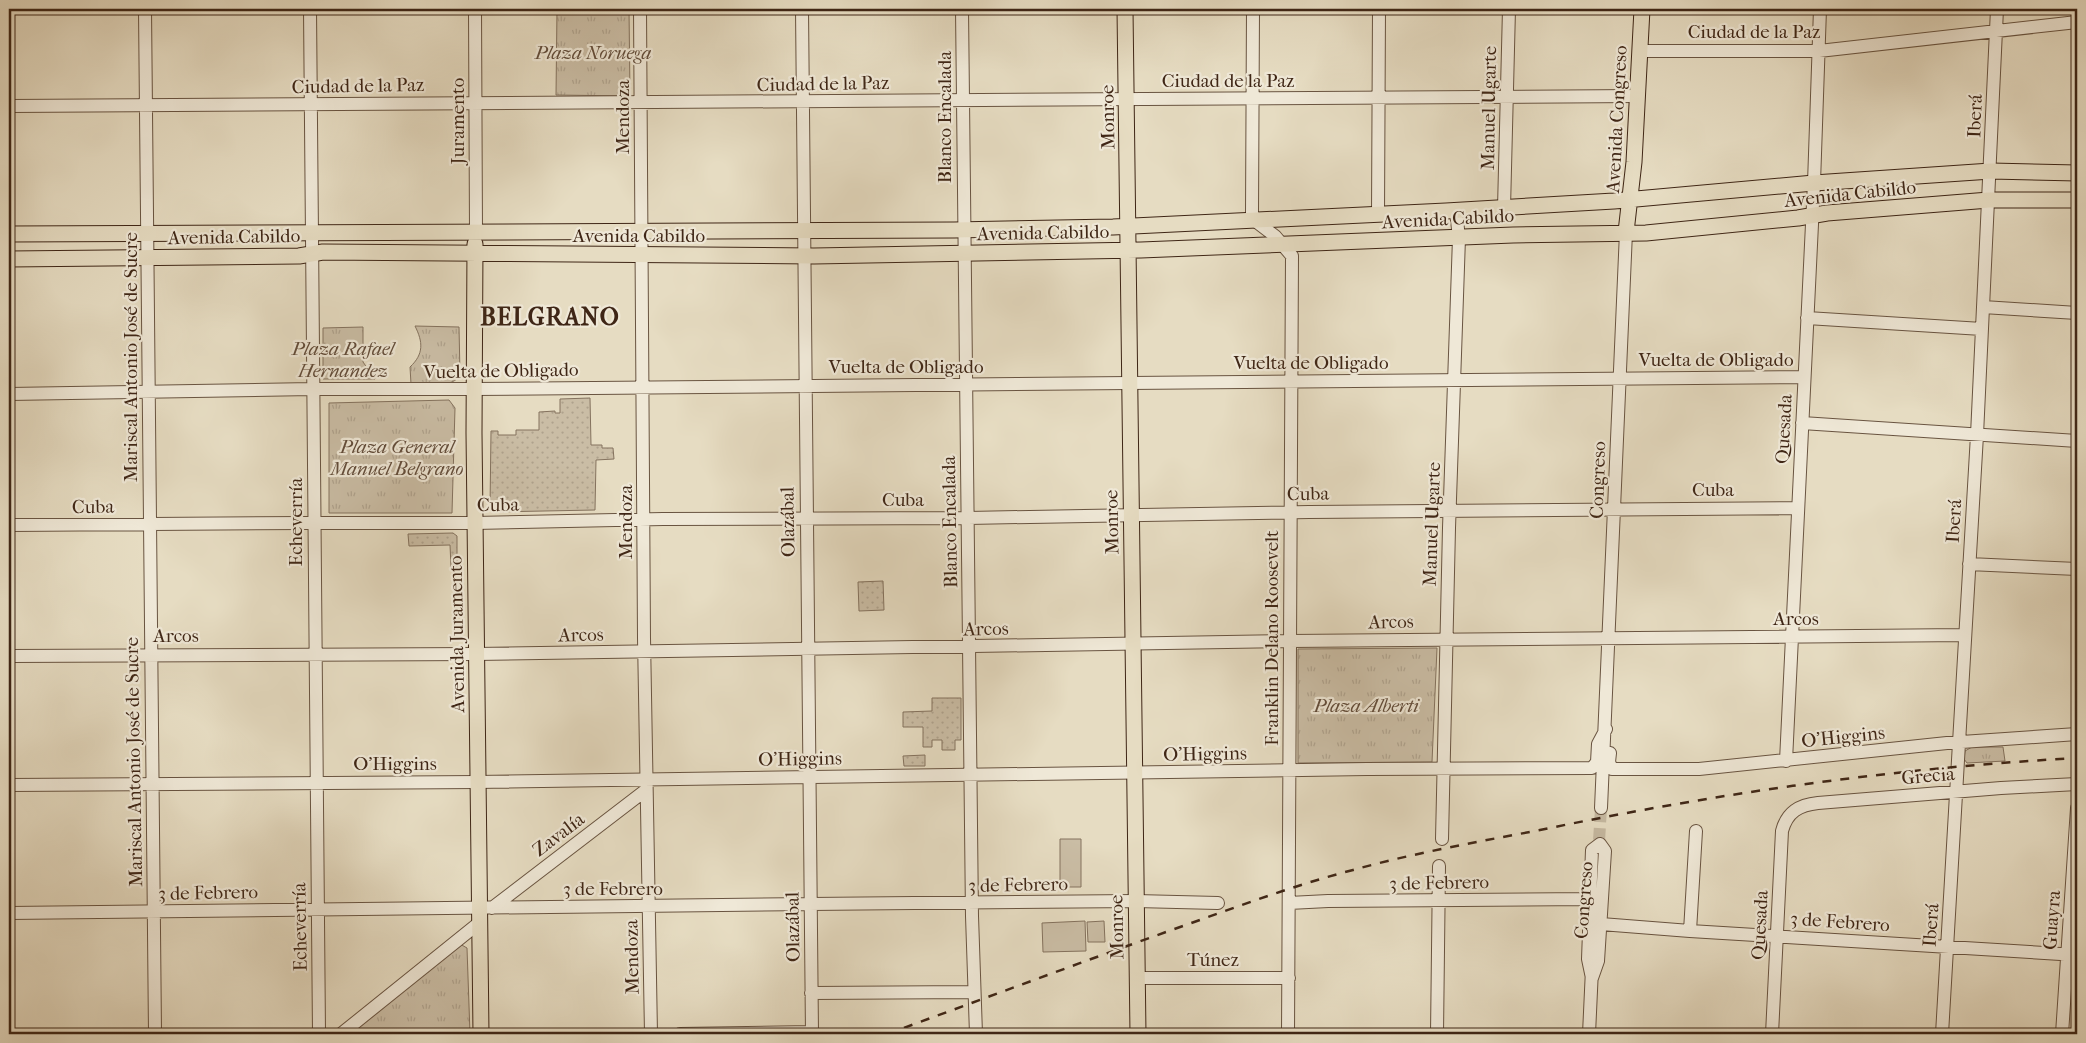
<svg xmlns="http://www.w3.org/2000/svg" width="2086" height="1043" viewBox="0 0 2086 1043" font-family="'IM FELL French Canon',serif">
<defs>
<pattern id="park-tufts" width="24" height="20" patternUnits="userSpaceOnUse" patternTransform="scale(1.25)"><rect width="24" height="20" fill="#cabda5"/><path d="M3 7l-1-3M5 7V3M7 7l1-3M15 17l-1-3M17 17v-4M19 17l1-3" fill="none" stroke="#afa28d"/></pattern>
<pattern id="garden-dots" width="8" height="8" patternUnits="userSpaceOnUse" patternTransform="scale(1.25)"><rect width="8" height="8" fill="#cabda5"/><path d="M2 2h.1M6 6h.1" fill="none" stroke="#afa28d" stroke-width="1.8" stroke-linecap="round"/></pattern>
</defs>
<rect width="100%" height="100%" fill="#e6dcc2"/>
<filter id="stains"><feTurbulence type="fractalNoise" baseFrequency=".004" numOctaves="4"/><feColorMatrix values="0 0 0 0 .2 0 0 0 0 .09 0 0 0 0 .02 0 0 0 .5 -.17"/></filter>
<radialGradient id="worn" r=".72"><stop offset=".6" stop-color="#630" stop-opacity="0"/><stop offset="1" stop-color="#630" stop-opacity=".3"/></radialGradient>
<!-- grass -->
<path fill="#cabda5" stroke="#84725e" d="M1060,839H1081V887H1060Z
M1085,921L1086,951L1043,952L1042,923Z
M1104,921L1105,942H1088L1087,922Z"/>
<!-- park -->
<path fill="url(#park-tufts)" stroke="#84725e" d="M557,9H629L630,96L556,95Z
M415,326L459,327L460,374C455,389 424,384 411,384L410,367C424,354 423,342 415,326Z
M363,327V362L375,379H323V328Z
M449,400L455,408L452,513H329V403Z
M1437,648L1432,762L1298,763V649Z
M1972,747H2003L2005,761L1967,763L1964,759L1965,751Z
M460,944L467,948L470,1034H350Z"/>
<!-- garden -->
<path fill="url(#garden-dots)" stroke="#84725e" d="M590,398L591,445H602V448H613L614,459L596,460L595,510L494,512L490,508L491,431H498V435H516V430H539V412L555,411V413H560V399Z
M453,533L457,536V567H451L450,545L409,546L408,534Z
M883,581L884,610L859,611L858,582Z
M932,698H961V740H955V750H942V740H932V747H923V727H903V712L932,711Z
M925,755V766H904L903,756Z"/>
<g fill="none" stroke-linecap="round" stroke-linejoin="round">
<!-- minor-tunnel -->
<path stroke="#c5b8a0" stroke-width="12" stroke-dasharray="12 6" stroke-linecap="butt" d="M1598,858L1601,808"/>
<!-- minor casing -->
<g stroke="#695441" stroke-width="14">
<path id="minor" d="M145,9L155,1034
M310,9L319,1034
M475,9L476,232
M640,9L644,638L651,1034
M802,9L812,1034
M962,9L972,916L976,1034
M1253,9L1252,212L1254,220L1275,236L1292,256L1288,1034
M1640,51H1819L2077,22
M9,106L1638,96
M1504,208L1509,9
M1378,213L1379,9
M1983,307L2077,313
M1807,318L1982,329
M9,394L312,389H474L1804,377
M1802,423L2077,441
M9,525L306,523H475L663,519L968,518L1309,512L1798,508
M1969,564L2077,569
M9,656L476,654L1290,641L1964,635
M1610,753L1609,762L1612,769H1699L1947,743L2077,734
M1786,761L1814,183L1820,9
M9,785L477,782L1367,769L1592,768L1597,762L1598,744L1606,729
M1601,808L1626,232
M1442,839L1449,528L1459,238L1456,211
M1600,844L1605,851L1598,961L1592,978L1588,959L1592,850Z
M1289,903L1328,901L1590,899
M492,908L646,790
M9,913L810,904L1136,901L1218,903
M1601,924L1690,931L2077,955
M1690,931L1696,831
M1137,978H1289
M811,993L974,992
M341,1034L479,923
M680,1034L812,1032
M1437,1034L1439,866
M1589,1034L1592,969
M1772,1034L1782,831C1787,812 1799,805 1818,803L2001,788L2077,784
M1942,1034L1977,435L1997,9
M2062,1034L2077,808"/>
</g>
<!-- major casing -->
<g stroke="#3f2616" stroke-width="17">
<path id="major" d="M1125,9L1138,1034
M1626,232L1634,162L1642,9
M9,234L954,230L1113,227L1446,211L1614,201L1814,183L1991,171L2077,173
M475,244L474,433L481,1034
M9,259L299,256L323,252L814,256L1141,250L1513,235L1646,233L1798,218L1827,213L1989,200H2077"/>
</g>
<!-- minor -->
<use href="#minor" stroke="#efe8d7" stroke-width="12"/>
<!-- major -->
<use href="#major" stroke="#e6dcc2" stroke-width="15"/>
<!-- rail -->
<path stroke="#3f2616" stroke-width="2.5" stroke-dasharray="9 9" stroke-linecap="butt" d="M887,1034C986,998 1084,961 1183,926C1239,906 1295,885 1353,870C1414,853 1477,842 1540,830C1719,793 1894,768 2077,758"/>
</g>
<g text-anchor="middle" stroke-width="4.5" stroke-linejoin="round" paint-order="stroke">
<!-- street labels -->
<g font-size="19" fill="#3f2616" stroke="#efe8d7">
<text x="1754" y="38">Ciudad de la Paz</text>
<text x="1228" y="87">Ciudad de la Paz</text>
<text transform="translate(823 83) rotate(-1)" y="7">Ciudad de la Paz</text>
<text transform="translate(358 85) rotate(-1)" y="7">Ciudad de la Paz</text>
<text transform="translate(1488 108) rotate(-89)" y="7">Manuel Ugarte</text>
<text transform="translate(1974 116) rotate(-88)" y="7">Iberá</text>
<text transform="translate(622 117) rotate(-90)" y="7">Mendoza</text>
<text transform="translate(944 117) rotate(-90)" y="7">Blanco Encalada</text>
<text transform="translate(1107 117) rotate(-91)" y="7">Monroe</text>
<text transform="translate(1616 119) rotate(-87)" y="7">Avenida Congreso</text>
<text transform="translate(457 121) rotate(-90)" y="7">Juramento</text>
<text transform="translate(1850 193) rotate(-6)" y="7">Avenida Cabildo</text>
<text transform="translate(1448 218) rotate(-3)" y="7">Avenida Cabildo</text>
<text transform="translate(1043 232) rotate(-1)" y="7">Avenida Cabildo</text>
<text x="639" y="242">Avenida Cabildo</text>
<text transform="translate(234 236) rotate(-1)" y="7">Avenida Cabildo</text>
<text transform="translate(130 357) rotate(-90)" y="7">Mariscal Antonio José de Sucre</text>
<text x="1716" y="366">Vuelta de Obligado</text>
<text x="1311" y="369">Vuelta de Obligado</text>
<text x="906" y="373">Vuelta de Obligado</text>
<text transform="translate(501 370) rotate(-1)" y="7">Vuelta de Obligado</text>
<text transform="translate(1783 429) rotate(-87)" y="7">Quesada</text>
<text transform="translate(1597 480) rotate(-88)" y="7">Congreso</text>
<text x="1713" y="496">Cuba</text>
<text transform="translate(1308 493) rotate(-1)" y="7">Cuba</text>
<text x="903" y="506">Cuba</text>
<text transform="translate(498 504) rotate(-1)" y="7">Cuba</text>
<text transform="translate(93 506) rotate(-1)" y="7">Cuba</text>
<text transform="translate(1953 521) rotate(-87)" y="7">Iberá</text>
<text transform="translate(295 522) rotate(-90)" y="7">Echeverría</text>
<text transform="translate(625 522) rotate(-90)" y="7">Mendoza</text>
<text transform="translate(787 522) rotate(-91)" y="7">Olazábal</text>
<text transform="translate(949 522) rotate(-91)" y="7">Blanco Encalada</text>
<text transform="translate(1111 522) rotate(-91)" y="7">Monroe</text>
<text transform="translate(1431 524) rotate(-88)" y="7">Manuel Ugarte</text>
<text x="1796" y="625">Arcos</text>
<text transform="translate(1391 621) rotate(-1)" y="7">Arcos</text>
<text transform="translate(986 628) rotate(-1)" y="7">Arcos</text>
<text transform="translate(456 634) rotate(-91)" y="7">Avenida Juramento</text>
<text transform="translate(581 634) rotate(-1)" y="7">Arcos</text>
<text x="176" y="642">Arcos</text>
<text transform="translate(1271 638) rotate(-90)" y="7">Franklin Delano Roosevelt</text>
<text transform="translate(1843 736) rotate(-6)" y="7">O'Higgins</text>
<text transform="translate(1205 753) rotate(-1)" y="7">O'Higgins</text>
<text transform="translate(800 758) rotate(-1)" y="7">O'Higgins</text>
<text transform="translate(133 762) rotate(-91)" y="7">Mariscal Antonio José de Sucre</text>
<text x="395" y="770">O'Higgins</text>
<text transform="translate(1928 775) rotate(-5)" y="7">Grecia</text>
<text transform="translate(558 834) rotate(-37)" y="7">Zavalía</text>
<text transform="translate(1439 882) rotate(-1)" y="7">3 de Febrero</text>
<text transform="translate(1018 884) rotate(-1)" y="7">3 de Febrero</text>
<text x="613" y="895">3 de Febrero</text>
<text transform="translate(208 892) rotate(-1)" y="7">3 de Febrero</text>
<text transform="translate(1583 900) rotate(-86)" y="7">Congreso</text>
<text transform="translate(2051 920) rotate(-86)" y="7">Guayra</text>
<text transform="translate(1840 921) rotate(4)" y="7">3 de Febrero</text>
<text transform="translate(1759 925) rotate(-87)" y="7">Quesada</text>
<text transform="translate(1930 925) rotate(-86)" y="7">Iberá</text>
<text transform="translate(299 927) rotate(-91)" y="7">Echeverría</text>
<text transform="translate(792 927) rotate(-91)" y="7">Olazábal</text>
<text transform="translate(1116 927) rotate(-91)" y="7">Monroe</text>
<text transform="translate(631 957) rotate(-91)" y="7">Mendoza</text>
<text x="1213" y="966">Túnez</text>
</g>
<!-- park labels -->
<g font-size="19" font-style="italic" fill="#624c3a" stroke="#efe8d7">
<text x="593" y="59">Plaza Noruega</text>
<text x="343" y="355">Plaza Rafael<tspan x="343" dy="22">Hernandez</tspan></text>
<text x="397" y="453">Plaza General<tspan x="397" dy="22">Manuel Belgrano</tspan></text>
<text x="1366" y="712">Plaza Alberti</text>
</g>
<!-- district labels -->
<g font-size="24" font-weight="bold" letter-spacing="1" fill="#3f2616" stroke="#efe8d7">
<text x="550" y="325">BELGRANO</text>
</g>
</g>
<!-- margin -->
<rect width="2086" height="1043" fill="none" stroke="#e6dcc2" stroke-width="30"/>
<rect x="10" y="10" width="2066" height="1023" fill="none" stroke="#3f2616" stroke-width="2.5"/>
<rect x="15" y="15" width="2056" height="1013" fill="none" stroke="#3f2616"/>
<rect width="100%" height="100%" filter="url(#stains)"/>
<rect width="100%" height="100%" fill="url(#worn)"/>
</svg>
